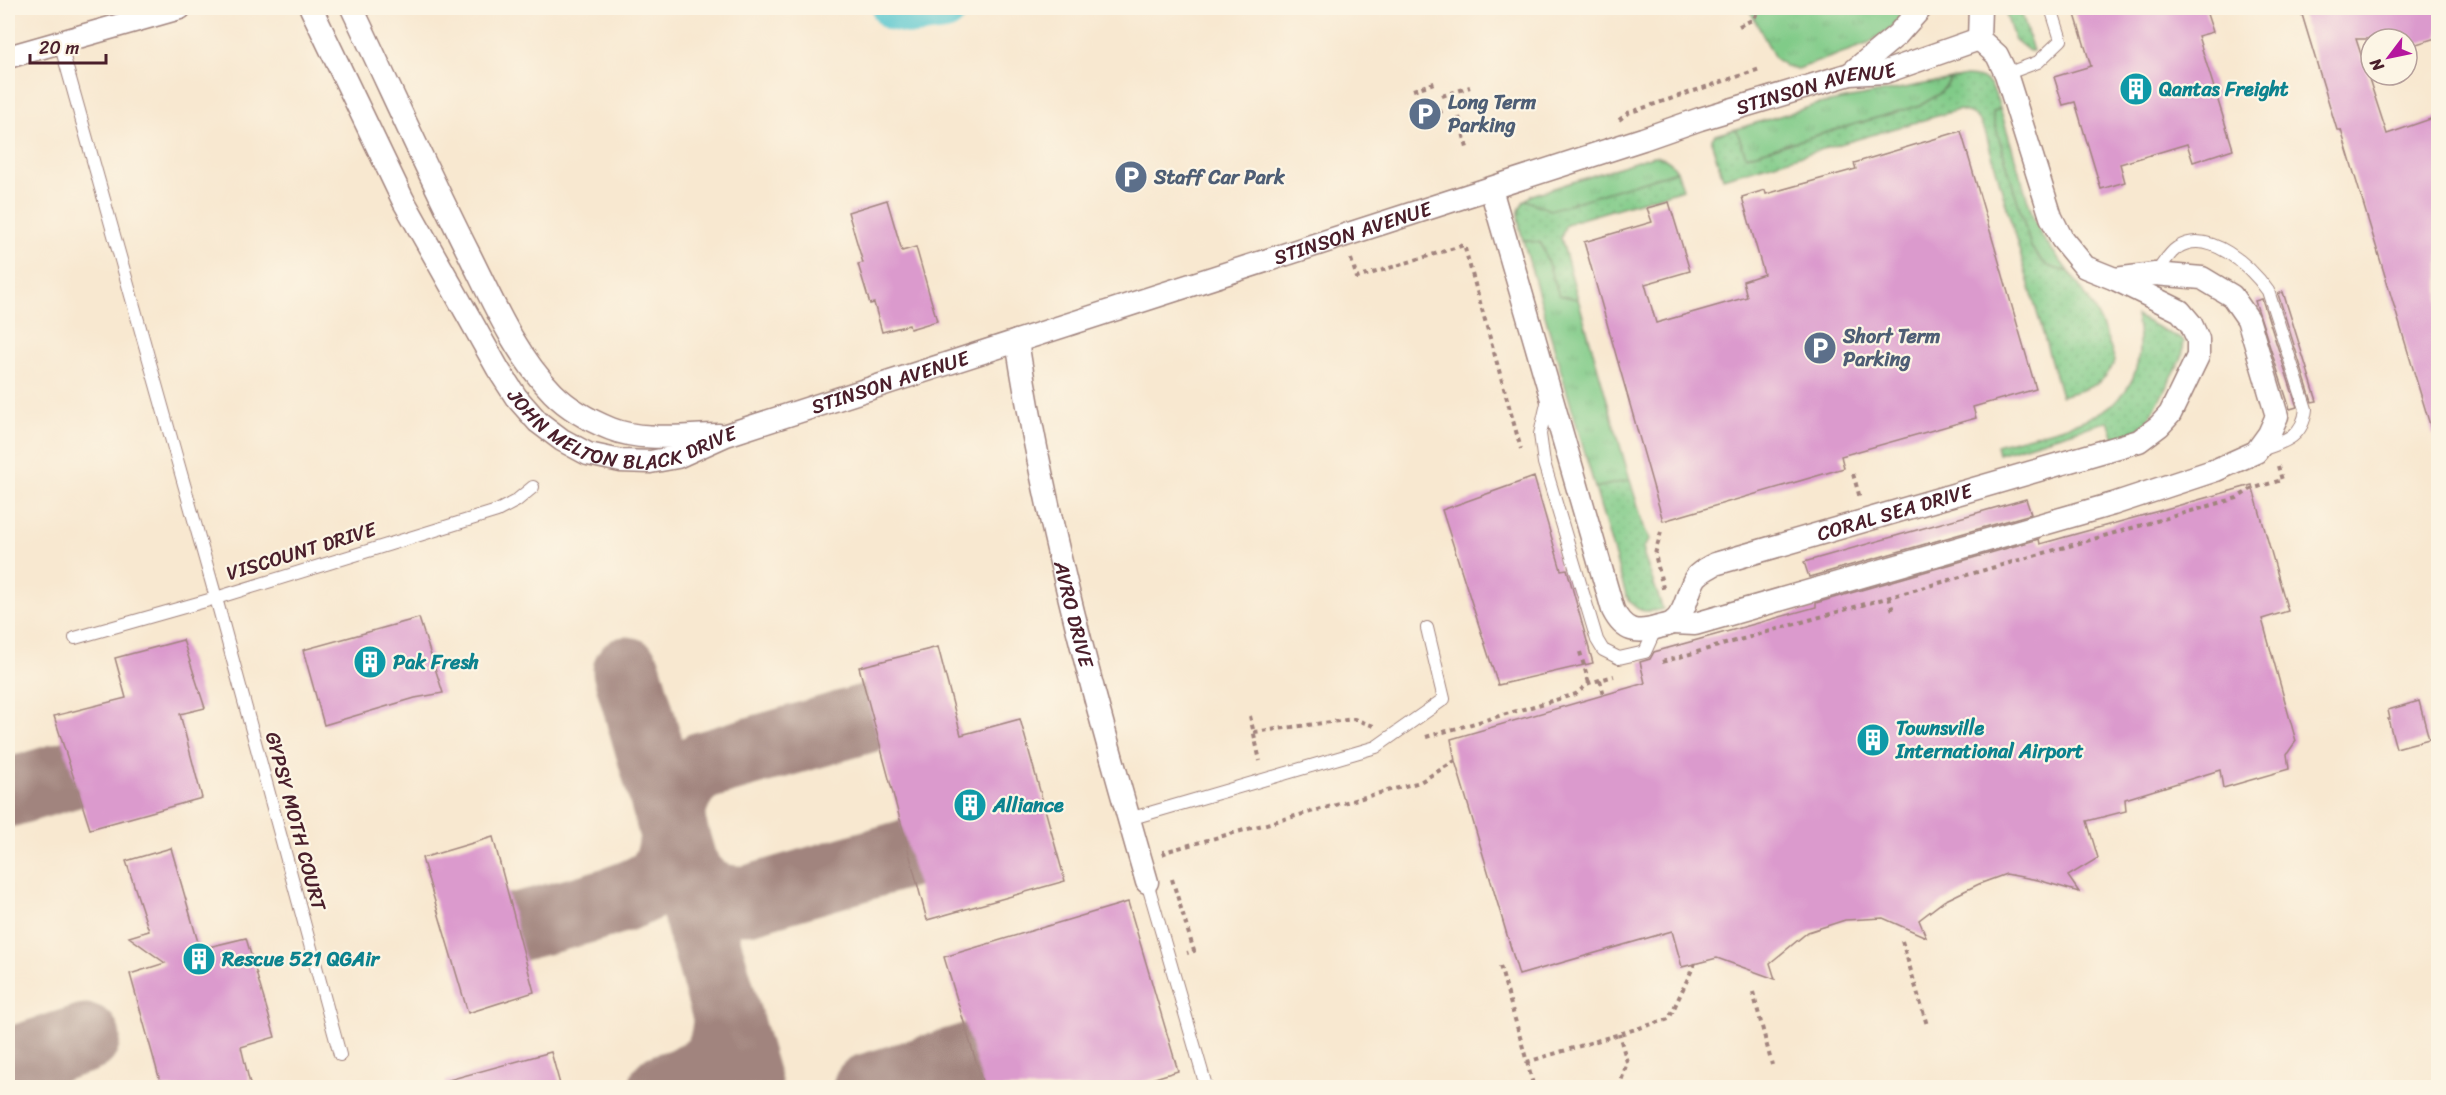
<svg xmlns="http://www.w3.org/2000/svg" width="2446" height="1095" viewBox="0 0 2446 1095" font-family="Sriracha,sans-serif">
<defs>
<pattern id="grass-tufts" width="24" height="20" patternUnits="userSpaceOnUse" patternTransform="scale(1.5)"><rect width="24" height="20" fill="#80cb88"/><path d="M3 7l-1-3M5 7V3M7 7l1-3M15 17l-1-3M17 17v-4M19 17l1-3" fill="none" stroke="#70ae76"/></pattern>
<pattern id="park-dots" width="8" height="8" patternUnits="userSpaceOnUse" patternTransform="scale(1.5)"><rect width="8" height="8" fill="#80cb88"/><path d="M2 2h.1M6 6h.1" fill="none" stroke="#70ae76" stroke-width="1.8" stroke-linecap="round"/></pattern>
</defs>
<rect width="100%" height="100%" fill="#fcf5e5"/>
<filter id="ink" filterUnits="userSpaceOnUse"><feTurbulence type="fractalNoise" baseFrequency=".0167" numOctaves="2"/><feDisplacementMap in="SourceGraphic" scale="12" xChannelSelector="R" yChannelSelector="G"/><feConvolveMatrix kernelMatrix="1 2 1 2 8 2 1 2 1" color-interpolation-filters="sRGB"/></filter>
<filter id="wash" filterUnits="userSpaceOnUse"><feTurbulence type="fractalNoise" baseFrequency=".008" numOctaves="4" result="noise"/><feDisplacementMap in="SourceGraphic" scale="24" xChannelSelector="R" yChannelSelector="G"/><feGaussianBlur stdDeviation="1.35" result="paint"/><feColorMatrix in="noise" values="0 0 0 0 0 0 0 0 0 0 0 0 0 0 0 0 0 1.4 0 .05"/><feComposite in="paint" operator="in"/></filter>
<g filter="url(#wash)">
<rect width="100%" height="100%" fill="#f8e8d0"/>
<!-- grass -->
<path fill="url(#grass-tufts)" stroke="#65755a" stroke-width="1.5" d="M1752,8H1911L1895,25L1867,44L1798,69L1785,66L1775,58L1749,9Z
M1952,79L1938,95L1921,105L1746,156L1736,129L1819,104Z
M2000,108L2033,217L2043,238L2068,271C2046,269 2043,264 2031,247L1993,118V112Z
M1653,156C1664,157 1671,161 1677,171L1549,211L1525,200L1532,195Z
M1523,240L1541,243L1559,295L1578,299L1630,480L1595,488Z"/>
<!-- park -->
<path fill="url(#park-dots)" stroke="#65755a" stroke-width="1.5" d="M2004,8H2020L2033,51H2029L2014,39Z
M1965,76C1990,76 1993,86 2000,108L1993,112V118L2031,247C2043,264 2046,269 2068,271C2091,300 2104,324 2115,361C2103,388 2087,388 2061,396L1985,131C1978,117 1973,112 1958,110L1723,178L1712,144V139L1715,135L1736,129L1746,156L1921,105L1938,95L1952,79Z
M1677,171L1683,189L1574,221L1565,226L1561,238L1578,299L1559,295L1541,243L1523,240C1519,225 1514,213 1525,200L1550,210Z
M2136,316L2184,341L2182,358L2149,419L2138,430L2114,439L2108,421L1998,454L1996,445C2072,423 2156,420 2136,316Z
M1630,480L1645,530L1650,539L1644,547V556L1663,609C1646,614 1634,612 1626,595L1595,488Z"/>
<g fill="none" stroke-linecap="round" stroke-linejoin="round">
<!-- river -->
<path stroke="#5ac7cf" stroke-width="46" d="M895,8L914,12L944,8"/>
<!-- taxiway -->
<path stroke="#a1847e" stroke-width="69" d="M627,671L748,1088
M8,793L72,774
M671,822C672,797 681,779 702,766L872,717
M684,866C701,894 716,901 748,900L909,853
M517,927C548,918 644,899 661,876C671,862 673,848 674,832
M8,1073L26,1057L86,1038
M663,1088C706,1075 726,1064 727,1016
M867,1088L974,1056"/>
</g>
<g id="blocks">
<!-- building -->
<path fill="#db9acd" d="M2073,8H2205L2213,32L2198,36L2233,149L2193,162L2187,144L2120,164L2125,182L2101,189L2075,102L2063,105L2054,77L2091,66Z
M2300,8H2439V37L2407,47V39H2356L2387,134L2439,116V434L2433,435L2341,130H2337Z
M1961,131L2036,389L1973,407L1976,418L1841,456L1844,468L1663,521L1584,242L1652,222L1647,208L1669,202L1690,271L1645,284L1656,323L1747,297L1743,281L1764,274L1742,197L1765,190L1766,194L1856,169L1854,163Z
M887,200L902,251L916,247L937,321L910,329L909,325L882,332L874,303L870,304L858,264L863,263L848,212Z
M2283,292L2317,401L2312,402L2278,294Z
M2262,299L2297,407L2290,409L2255,301Z
M1534,477L1561,570L1567,569L1593,663L1498,685L1442,510Z
M2252,485L2288,611L2262,619L2296,741L2287,754L2289,769L2223,788L2220,770L2125,799L2126,811L2087,821L2098,858L2068,876L2079,892L2038,880L2006,874L1979,884L1944,901L1919,920L1926,937L1883,918L1845,920L1808,932L1770,963L1775,979L1717,958L1682,967L1672,931L1519,975L1455,761L1451,739L1645,683L1640,662L1650,659L1654,652L1816,607V603L2039,539L2040,544Z
M2026,499L2031,514L1809,577L1804,562Z
M419,618L443,693L415,698L324,725L303,650Z
M183,640L205,708L180,714L202,798L90,829L54,716L126,698L115,658Z
M938,647L961,735L1020,719L1065,881L927,920L859,667Z
M2419,701L2429,739L2396,748L2388,719H2390L2388,710Z
M493,837L534,992L468,1013L422,858Z
M171,848L200,949L246,938L275,1037L241,1047L251,1088H162L130,974L165,963L129,937L149,931L126,861Z
M1128,902L1178,1071L1122,1088H984L944,957Z
M551,1052L561,1088H446L445,1081Z"/>
</g>
</g>
<g filter="url(#ink)">
<use href="#blocks" fill-opacity="0" stroke="#a1847e" stroke-width="1.5"/>
<g fill="none" stroke-linecap="round" stroke-linejoin="round">
<!-- service casing -->
<g stroke="#a1847e" stroke-width="14">
<path id="service" d="M60,43L216,598L340,1055
M2006,74L2038,62L2061,40L2051,8
M2155,274C2162,266 2169,253 2177,248C2209,227 2251,267 2268,291L2306,409C2303,437 2285,442 2261,450
M1548,399L1540,434L1544,463L1597,640L1603,650L1619,658L1645,652L1656,628
M75,638L216,598L497,511L516,501L533,487
M1129,819L1376,747L1444,699L1427,628
M1147,882L1206,1086"/>
</g>
<!-- minor casing -->
<g stroke="#a1847e" stroke-width="25">
<g id="minor">
<path id="s1" d="M311,8L403,200L498,369L516,397L538,422L562,440L588,454L621,461L650,462L677,457L726,435L1643,139L1700,119L1850,74L1885,72L1979,39"/>
<path d="M352,8C391,90 428,173 469,254C493,302 515,354 553,393C568,408 591,421 611,429C644,442 684,435 719,435"/>
<path d="M1979,39L1980,8"/>
<path d="M8,57L180,8"/>
<path d="M1850,74L1897,35L1921,8"/>
<path id="s2" d="M1491,189L1613,610C1624,632 1637,634 1659,627C1663,626 1669,625 1672,623C1687,613 1687,590 1696,577C1701,571 1708,568 1715,564L2139,441L2159,426L2170,414L2198,356V339L2191,324L2180,311L2115,279L2085,267L2062,239L2051,217L2006,74L1997,55L1979,39"/>
<path id="s3" d="M1017,341C1045,522 1096,706 1147,882"/>
<path d="M1673,623L1695,624L2113,504L2216,470L2256,452L2269,434L2277,416L2248,319L2232,296L2202,278L2155,274L2115,279"/>
</g>
</g>
<!-- path -->
<path stroke="#a1847e" stroke-width="4" stroke-dasharray="4.5 4.5" stroke-linecap="butt" d="M1739,26L1754,19L1759,8
M1413,90L1437,82
M1442,96L1470,87
M1459,117L1467,148
M1421,118L1446,110
M1619,120L1628,113L1760,69
M1351,259L1357,278L1464,245L1521,449
M1853,474L1860,498
M1661,532L1655,554L1664,592
M1889,597L1893,611
M1580,652L1589,683
M1662,662L2237,498L2251,489L2282,480L2278,466
M1600,680L1604,695
M1250,716L1260,761
M1254,732L1354,719L1374,726
M1426,737L1576,694L1589,683L1614,676
M1165,855L1164,852L1420,782L1455,761
M1172,879L1194,951L1187,953
M1902,941L1927,1025
M1500,966L1527,1062L1669,1019L1695,963
M1753,992L1772,1065
M1527,1062L1534,1088
M1619,1088L1627,1062L1619,1034"/>
<!-- service -->
<use href="#service" stroke="#fff" stroke-width="12"/>
<!-- minor -->
<use href="#minor" stroke="#fff" stroke-width="22"/>
</g>
</g>
<!-- icons -->
<defs>
<g id="building-disc" transform="scale(1.725)"><circle r="9.5" fill="#0f9aa8" stroke="#fcf5e5"/><path d="M-4-6H4V6H1V3H-1V6H-4ZM-2.5-4.3h1.7v1.8h-1.7ZM.8-4.3h1.7v1.8H.8ZM-2.5-1h1.7V.8h-1.7ZM.8-1h1.7V.8H.8Z" fill="#fff"/></g>
<g id="parking-disc" transform="scale(1.725)"><circle r="9.5" fill="#5c6f8a" stroke="#fcf5e5"/><path d="M-3.5-5.5H1a3.5 3.5 0 0 1 0 7H-1V5.5H-3.5ZM-1-3.4V-.6H.8a1.4 1.4 0 0 0 0-2.8Z" fill="#fff"/></g>
</defs>
<g fill-rule="evenodd">
<use href="#building-disc" x="2136" y="89"/>
<use href="#parking-disc" x="1425" y="114"/>
<use href="#parking-disc" x="1131" y="177"/>
<use href="#parking-disc" x="1820" y="348"/>
<use href="#building-disc" x="370" y="662"/>
<use href="#building-disc" x="1873" y="740"/>
<use href="#building-disc" x="970" y="805"/>
<use href="#building-disc" x="199" y="959"/>
</g>
<g text-anchor="middle" stroke-width="4.5" stroke-linejoin="round" paint-order="stroke">
<!-- street labels -->
<g font-size="20" fill="#4a1f2b" stroke="#fcf5e5">
<text dy="7" stroke="none"><textPath href="#s1" startOffset="1821">STINSON AVENUE</textPath></text>
<text dy="7" stroke="none"><textPath href="#s1" startOffset="1335">STINSON AVENUE</textPath></text>
<text dy="7" stroke="none"><textPath href="#s1" startOffset="849">STINSON AVENUE</textPath></text>
<text dy="7" stroke="none"><textPath href="#s1" startOffset="560">JOHN MELTON BLACK DRIVE</textPath></text>
<text dy="7" stroke="none"><textPath href="#s2" startOffset="770">CORAL SEA DRIVE</textPath></text>
<text transform="translate(301 551) rotate(-17)" y="7">VISCOUNT DRIVE</text>
<text dy="7" stroke="none"><textPath href="#s3" startOffset="279">AVRO DRIVE</textPath></text>
<text transform="translate(296 821) rotate(75)" y="7">GYPSY MOTH COURT</text>
</g>
<!-- culture labels -->
<g font-size="20" font-weight="bold" fill="#0d838f" stroke="#fcf5e5" text-anchor="start">
<text x="2159" y="96">Qantas Freight</text>
<text x="393" y="669">Pak Fresh</text>
<text x="1896" y="735">Townsville<tspan x="1896" dy="23">International Airport</tspan></text>
<text x="993" y="812">Alliance</text>
<text x="222" y="966">Rescue 521 QGAir</text>
</g>
<!-- service labels -->
<g font-size="20" font-weight="bold" fill="#4e5e75" stroke="#fcf5e5" text-anchor="start">
<text x="1448" y="109">Long Term<tspan x="1448" dy="23">Parking</tspan></text>
<text x="1154" y="184">Staff Car Park</text>
<text x="1843" y="343">Short Term<tspan x="1843" dy="23">Parking</tspan></text>
</g>
</g>
<!-- margin -->
<rect width="2446" height="1095" fill="none" stroke="#fcf5e5" stroke-width="30"/>
<!-- north arrow -->
<g transform="translate(2389 57) rotate(238)"><circle r="28" fill="#fcf5e5" stroke="#b59f9b" stroke-width="1.5"/>
<path d="M0-4.5L10 22L0 15L-10 22Z" fill="#b5179e"/>
<text y="-9" font-size="16" font-weight="bold" text-anchor="middle" fill="#4a1f2b">N</text>
</g>
<!-- scale -->
<path d="M30 54v9h76v-9" fill="none" stroke="#4a1f2b" stroke-width="3"/>
<text x="39" y="54" font-size="18" fill="#4a1f2b" stroke="#fcf5e5" stroke-width="4.5" paint-order="stroke">20 m</text>
</svg>
